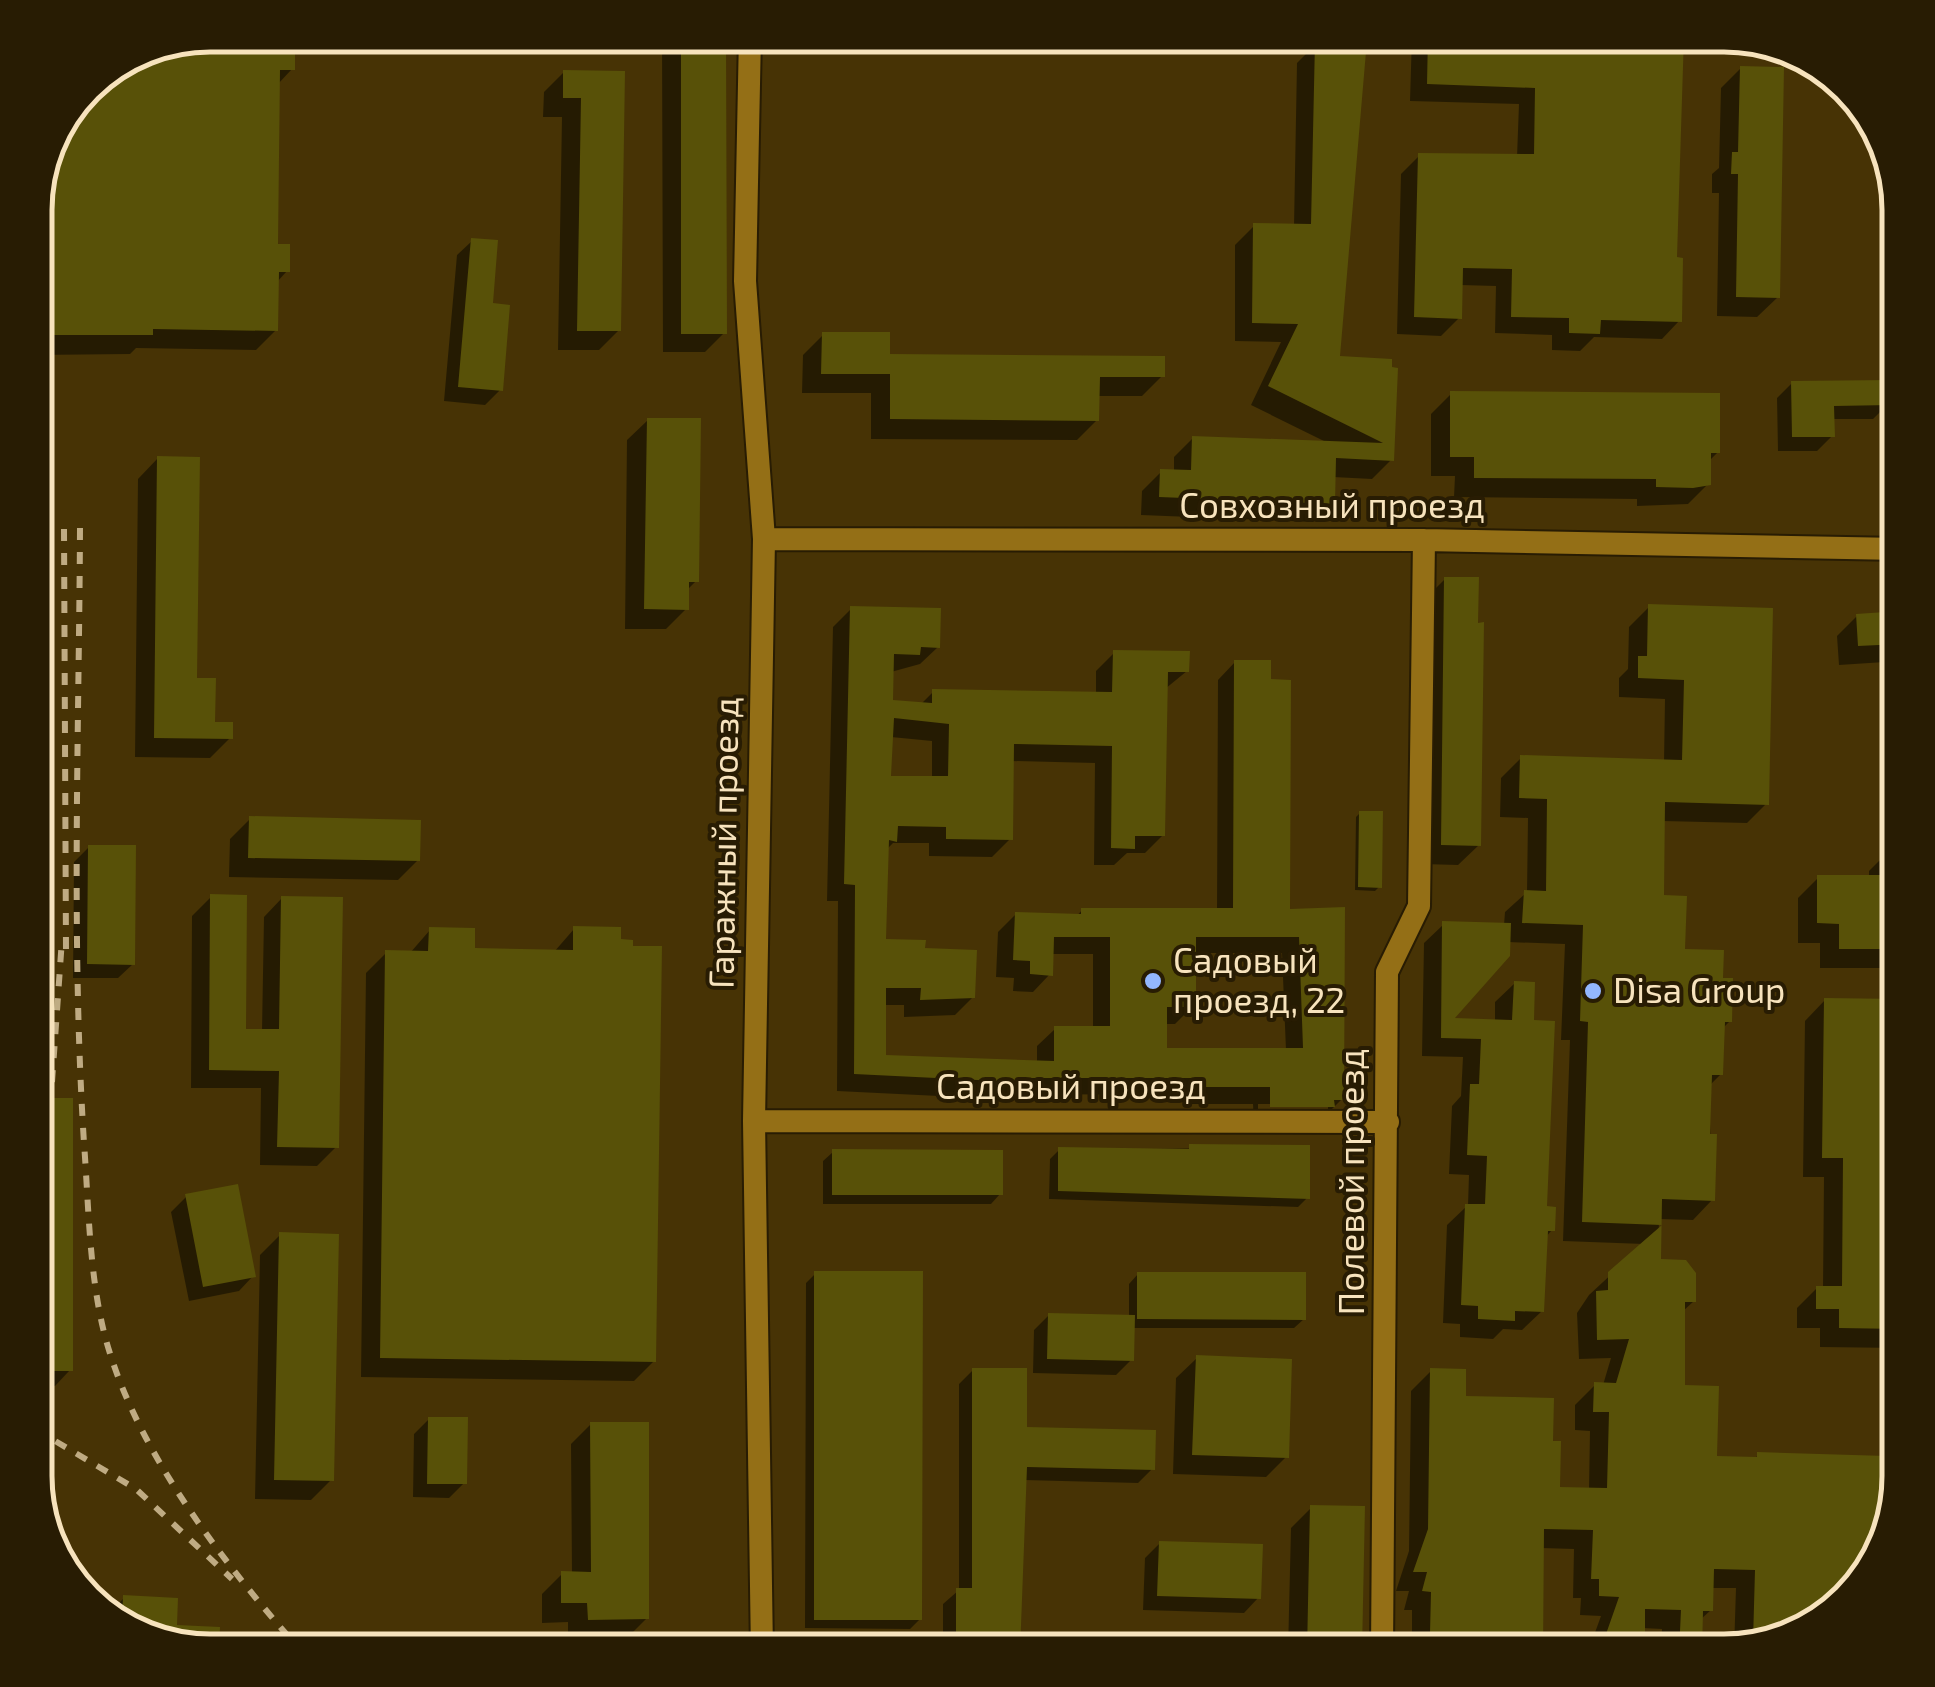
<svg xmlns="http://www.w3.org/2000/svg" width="1935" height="1687" viewBox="0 0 1935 1687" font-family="'Exo 2',sans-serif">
<rect width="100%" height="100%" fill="#473305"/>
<!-- shadow -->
<path fill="#0007" fill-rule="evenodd" d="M211,35H279V51L292,69L278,84L275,247L287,271L277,282L276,330L256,350L136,348L130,354L35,355V199L94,79Z
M457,35H550L538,47L457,45Z
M662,35H723L724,333L705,352H663Z
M1412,35H1682L1674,260L1679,321L1662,339L1594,337L1580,351L1552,350V335L1495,333L1496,286L1460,285L1459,318L1441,336L1397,334L1401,174L1419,156L1517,157L1519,104L1410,101Z
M1316,44L1337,358L1390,361L1391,460L1372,479L1333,477L1332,503L1313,522L1141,515L1142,491L1161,472H1174V457L1193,438L1328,443L1251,405L1281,342L1235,341V245L1254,226H1294L1297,63Z
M1741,68L1778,297L1757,317L1717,316L1719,193H1712V174L1719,168L1721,88Z
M564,72L623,73L619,330L599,350H558L562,117H543L544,92Z
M1879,131L1886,143L1894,179H1877Z
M472,241L490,306L500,390L485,405L444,401L457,255Z
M823,335L887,357L1162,376L1142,396H1097V420L1077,440L871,439V393H802L803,355Z
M1792,383L1888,404L1873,419H1832V436L1817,451H1778L1777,398Z
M1451,394L1718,452L1708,462V484L1688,504L1637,506V499L1454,497L1455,476H1431V414Z
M648,420L696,581L687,590L686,609L666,629H625L627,440Z
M158,458L195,681L213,724L230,738L210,758L135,757L138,479Z
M35,529H40L35,944Z
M1445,579L1479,845L1458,865L1422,864L1425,599Z
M1649,607L1766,804L1747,823L1662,821L1661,898L1683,951L1721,980L1730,1021L1722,1029L1721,1074L1709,1086L1712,1200L1693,1220L1659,1219L1658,1261L1694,1301L1682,1312V1387L1715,1459L1754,1460L1758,1455L1882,1525L1849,1600L1792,1638L1734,1650L1736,1588H1711V1610L1700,1620L1699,1652H1661L1662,1629L1642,1628V1652H1580L1593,1638L1601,1616L1580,1615L1581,1598H1573L1574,1549L1541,1548L1540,1652H1407L1412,1647V1610H1404L1409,1591H1396L1409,1551L1411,1391L1431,1371L1463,1398L1551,1443L1558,1489L1589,1490L1590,1431L1575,1430V1405L1595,1385H1603L1611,1358L1579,1359L1577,1313L1589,1295L1644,1244L1563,1241L1570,1040H1561L1565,944L1508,942L1449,1021L1495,1022V1002L1515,983L1531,1022L1545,1209L1552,1230L1545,1238L1542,1311L1522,1330L1503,1329L1493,1339L1460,1337V1324L1443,1323L1447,1225L1468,1205L1469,1175L1449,1174L1452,1106L1461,1096L1463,1057L1422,1056L1424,943L1444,924L1504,925L1505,912L1527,892L1528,818L1500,817L1501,778L1521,758L1664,762L1665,699L1619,697V678L1628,669L1629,627Z
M851,609L938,647L920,664L891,672L890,703L920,705L933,692L1096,694V671L1114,653L1187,671L1165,689L1163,835L1145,853H1127L1114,865H1094L1095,763L1011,761L1010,839L992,857L929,856V843H893L886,850L884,941L923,951L973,997L955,1015L904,1017V1005H883V1058L1037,1063V1046L1055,1029H1093V954H1051L1050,974L1033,992L1013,991L1014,978L996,977L998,932L1016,914L1076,917L1082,910H1217L1218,680L1235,662L1287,912L1342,910V1099L1324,1117L1254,1124L1253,1104H1184V1095L1004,1094L1000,1099L837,1091L838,901H827L833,627ZM891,737L932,741V779L889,778ZM1193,953H1282L1286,1050L1165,1051L1164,1024H1175L1193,1006ZM1258,1104H1328V1109H1258Z
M1900,614V661L1839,665L1837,636L1857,616Z
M1360,813L1379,887L1375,891L1355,890L1356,817Z
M250,819L418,860L398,880L229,877L230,839Z
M89,847L133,964L118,978H73L74,862Z
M1889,851H1900V968H1820V943H1798V898L1818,878H1869V871Z
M211,897L244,1031H262L264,917L282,898L336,1147L317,1166L260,1165L261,1088H191L192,916Z
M574,929L654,1361L634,1381L361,1377L366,973L386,953H410L430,930L473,951L554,952Z
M1825,1000L1900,1001V1348L1820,1347V1328H1797V1308L1817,1288H1823L1824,1177H1803L1805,1021Z
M35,1101L70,1370L55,1386H35Z
M1308,1147L1307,1198L1298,1207L1049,1199L1050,1159L1059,1150Z
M833,1152L1000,1194L991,1204H823V1161Z
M186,1197L253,1276L239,1291L189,1301L171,1212Z
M280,1235L331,1480L311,1500L255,1499L260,1255Z
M815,1274L920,1619L910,1629L805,1628L806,1283Z
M1138,1274L1304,1319L1294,1328H1132L1131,1360L1116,1375L1033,1373L1034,1330L1049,1315L1129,1318V1284Z
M1197,1358L1286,1457L1266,1477L1173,1474L1176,1378Z
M973,1370L1024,1429L1152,1469L1138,1483L1024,1480L1018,1652H943V1604L959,1590V1384Z
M429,1419L464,1483L449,1498L413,1497L414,1434Z
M591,1424L647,1618L627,1638L568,1639V1622L542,1623V1594L562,1574H572L571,1444Z
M1311,1508L1360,1652H1288L1291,1528Z
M1160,1543L1258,1598L1244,1613L1143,1610L1145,1558Z
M124,1598L174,1627L218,1629L217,1652L143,1638L107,1615Z"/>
<!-- building -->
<path fill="#585108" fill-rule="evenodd" d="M211,35H282V49H295V70H280L278,244H290V272H279L278,331L153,329V335H35V199L53,132L94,79Z
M681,35H726L727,334H681Z
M1428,35H1684L1677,257L1683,258L1682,322L1601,320L1600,334L1569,333V318L1511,317L1512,269L1463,268L1462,319L1414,317L1418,153L1534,154L1535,88L1427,84Z
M1367,40L1340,356L1392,359V367L1398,368L1394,461L1336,458L1335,504L1159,497L1160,469L1191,470L1192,436L1383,443L1268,386L1298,324L1252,323L1253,223L1311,224L1315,41Z
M1740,66L1784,67L1780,298L1736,297L1738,174H1731L1732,152H1738Z
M563,70L625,71L621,331H577L581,98H563Z
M471,238L498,240L493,303L510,305L503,391L458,387Z
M822,332H890V354L1165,356V377H1100L1099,421L890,419V374H821Z
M1891,380V405L1834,406L1835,437H1792L1791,381Z
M1450,391L1720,393V453H1711V485L1693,488L1656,487V479L1474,478V457H1450Z
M647,418H701L699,582H689V610L644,609Z
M157,456L200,457L197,678H216L215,722H233V739L154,738Z
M1444,577H1479L1478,623L1484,622L1481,846L1441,845Z
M1648,604L1773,608L1769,805L1665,802L1664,895L1687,896L1685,949L1724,950L1723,978H1733L1732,1022H1725L1723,1075H1712L1710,1134H1717L1715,1201L1662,1199L1661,1259L1686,1260L1696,1273V1302H1685V1385L1719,1386L1717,1456L1757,1457V1452L1887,1456L1885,1520L1849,1600L1792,1638L1753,1641L1755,1570L1714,1569L1713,1611H1703L1702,1652H1679L1681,1610L1645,1609V1652H1594V1634H1606L1619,1597L1599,1596V1579H1591L1593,1530L1544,1529L1543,1652L1422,1651V1633H1430L1431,1592L1422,1591L1427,1572H1413L1428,1529L1430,1368L1466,1369V1396L1554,1398L1553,1441H1561L1560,1487L1607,1488L1609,1412H1593L1594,1382L1616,1383L1629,1339L1597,1340L1596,1291L1608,1290V1272L1662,1225L1582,1222L1588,1022L1580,1021L1583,925L1522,923L1524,890L1546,891L1547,799L1519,798L1520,755L1682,760L1684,680L1638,678V656H1647Z
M850,606L941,608L940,648L921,647L920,655L894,654L893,700L932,703V689L1112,692L1113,650L1190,651L1189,672H1168L1165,836H1135V849L1111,848L1112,746L1014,744L1013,840L946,839V827L898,826L897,842L889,840L886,939L926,940L925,948L977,950L975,998L920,1000L921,988H886V1055L1054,1061V1026H1110V937H1054L1053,976L1030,974V961L1013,960L1015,912L1081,914V908H1233L1234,660H1271V679L1291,680L1290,909L1345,907L1344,1100H1334L1335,1107H1270V1087H1201V1078H1020V1082L854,1074L855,885L844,884ZM894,718L949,724L948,776H891ZM1196,937H1299L1303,1048H1167V1007H1196Z
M1900,611V644L1858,646L1856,614Z
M1359,811H1383L1382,888L1358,887Z
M249,816L421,820L420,861L248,858Z
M88,845H136L135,965L87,964Z
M1817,875H1900V949H1839V924L1817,923Z
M210,894L247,895L246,1029H279L281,896L343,897L339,1148L277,1147L279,1071L209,1070Z
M1442,921L1511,923L1510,956L1455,1018L1512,1020L1514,981L1535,982L1534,1020L1555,1021L1547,1206L1556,1207L1555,1231H1548L1544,1312L1515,1311V1321L1478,1319V1306L1461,1305L1465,1204H1485L1487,1156L1467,1155L1470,1084H1479L1481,1039L1441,1038Z
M573,926L621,927V939L633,940V946H662L656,1362L380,1358L385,950L428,951L429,927L475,928V948L573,950Z
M1824,998L1900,999V1329L1839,1328V1309H1816V1286H1842L1843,1158H1822Z
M35,1098H73V1371H35Z
M1189,1144L1310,1145V1199L1058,1191V1147L1189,1149Z
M832,1149L1003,1150V1195H832Z
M238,1184L256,1277L203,1287L185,1194Z
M279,1232L339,1234L334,1481L274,1480Z
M814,1271H923L922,1620H814Z
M1137,1272H1306V1320L1137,1319Z
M1048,1313L1135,1315L1134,1361L1047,1359Z
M1196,1355L1292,1359L1289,1458L1192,1455Z
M972,1368H1027V1427L1156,1430L1155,1470L1027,1467L1020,1652H956V1588H972Z
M428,1417H468L467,1484H427Z
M590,1422H649V1619L588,1620L587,1603H561V1571L591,1572Z
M1310,1505L1365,1506L1362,1652H1307Z
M1159,1541L1263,1544L1261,1599L1157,1596Z
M123,1595L178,1598L177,1625L220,1627L219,1652L143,1638L122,1624Z"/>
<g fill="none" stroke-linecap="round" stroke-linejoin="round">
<!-- minor casing -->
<g stroke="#281c03" stroke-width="26">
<path id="minor" d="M750,35L745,281L764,539L754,1121L762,1652
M764,539L1424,540L1900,549
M754,1121L1388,1122
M1382,1652L1387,972L1419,906L1424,540"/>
</g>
<!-- minor -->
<use href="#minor" stroke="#946f16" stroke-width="22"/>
<!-- rail -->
<path stroke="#bfab83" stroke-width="6" stroke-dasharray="12 12" stroke-linecap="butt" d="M80,528C79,733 71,939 84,1143C89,1209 89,1283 108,1347C141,1458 226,1566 302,1652
M64,529L66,951
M52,1082L62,939
M35,1429L136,1489L232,1579"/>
</g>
<!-- markers -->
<g fill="#93b7fd" stroke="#281c03" stroke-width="4">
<circle cx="1153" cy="981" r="10"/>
<circle cx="1593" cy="991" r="10"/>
</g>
<g text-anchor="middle" stroke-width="8" stroke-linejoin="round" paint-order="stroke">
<!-- street labels -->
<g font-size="35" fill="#f7e3bd" stroke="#281c03">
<text x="1332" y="518">Совхозный проезд</text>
<text transform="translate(724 843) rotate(-89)" y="12">Гаражный проезд</text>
<text x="1071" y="1099">Садовый проезд</text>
<text transform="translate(1352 1182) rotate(-90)" y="12">Полевой проезд</text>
</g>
<!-- poi labels -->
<g font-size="35" fill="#f7e3bd" stroke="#281c03" text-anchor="start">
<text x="1173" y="973">Садовый<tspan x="1173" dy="40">проезд, 22</tspan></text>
<text x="1613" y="1003">Disa Group</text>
</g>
</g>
<!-- crop -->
<path d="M0 0H1935V1687H0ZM210 52H1724A158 158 0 0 1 1882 210V1476A158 158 0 0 1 1724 1634H210A158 158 0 0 1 52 1476V210A158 158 0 0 1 210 52Z" fill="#281c03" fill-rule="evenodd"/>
<path fill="none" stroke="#f7e3bd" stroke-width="5" d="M210 52H1724A158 158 0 0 1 1882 210V1476A158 158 0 0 1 1724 1634H210A158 158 0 0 1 52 1476V210A158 158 0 0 1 210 52Z"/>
</svg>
